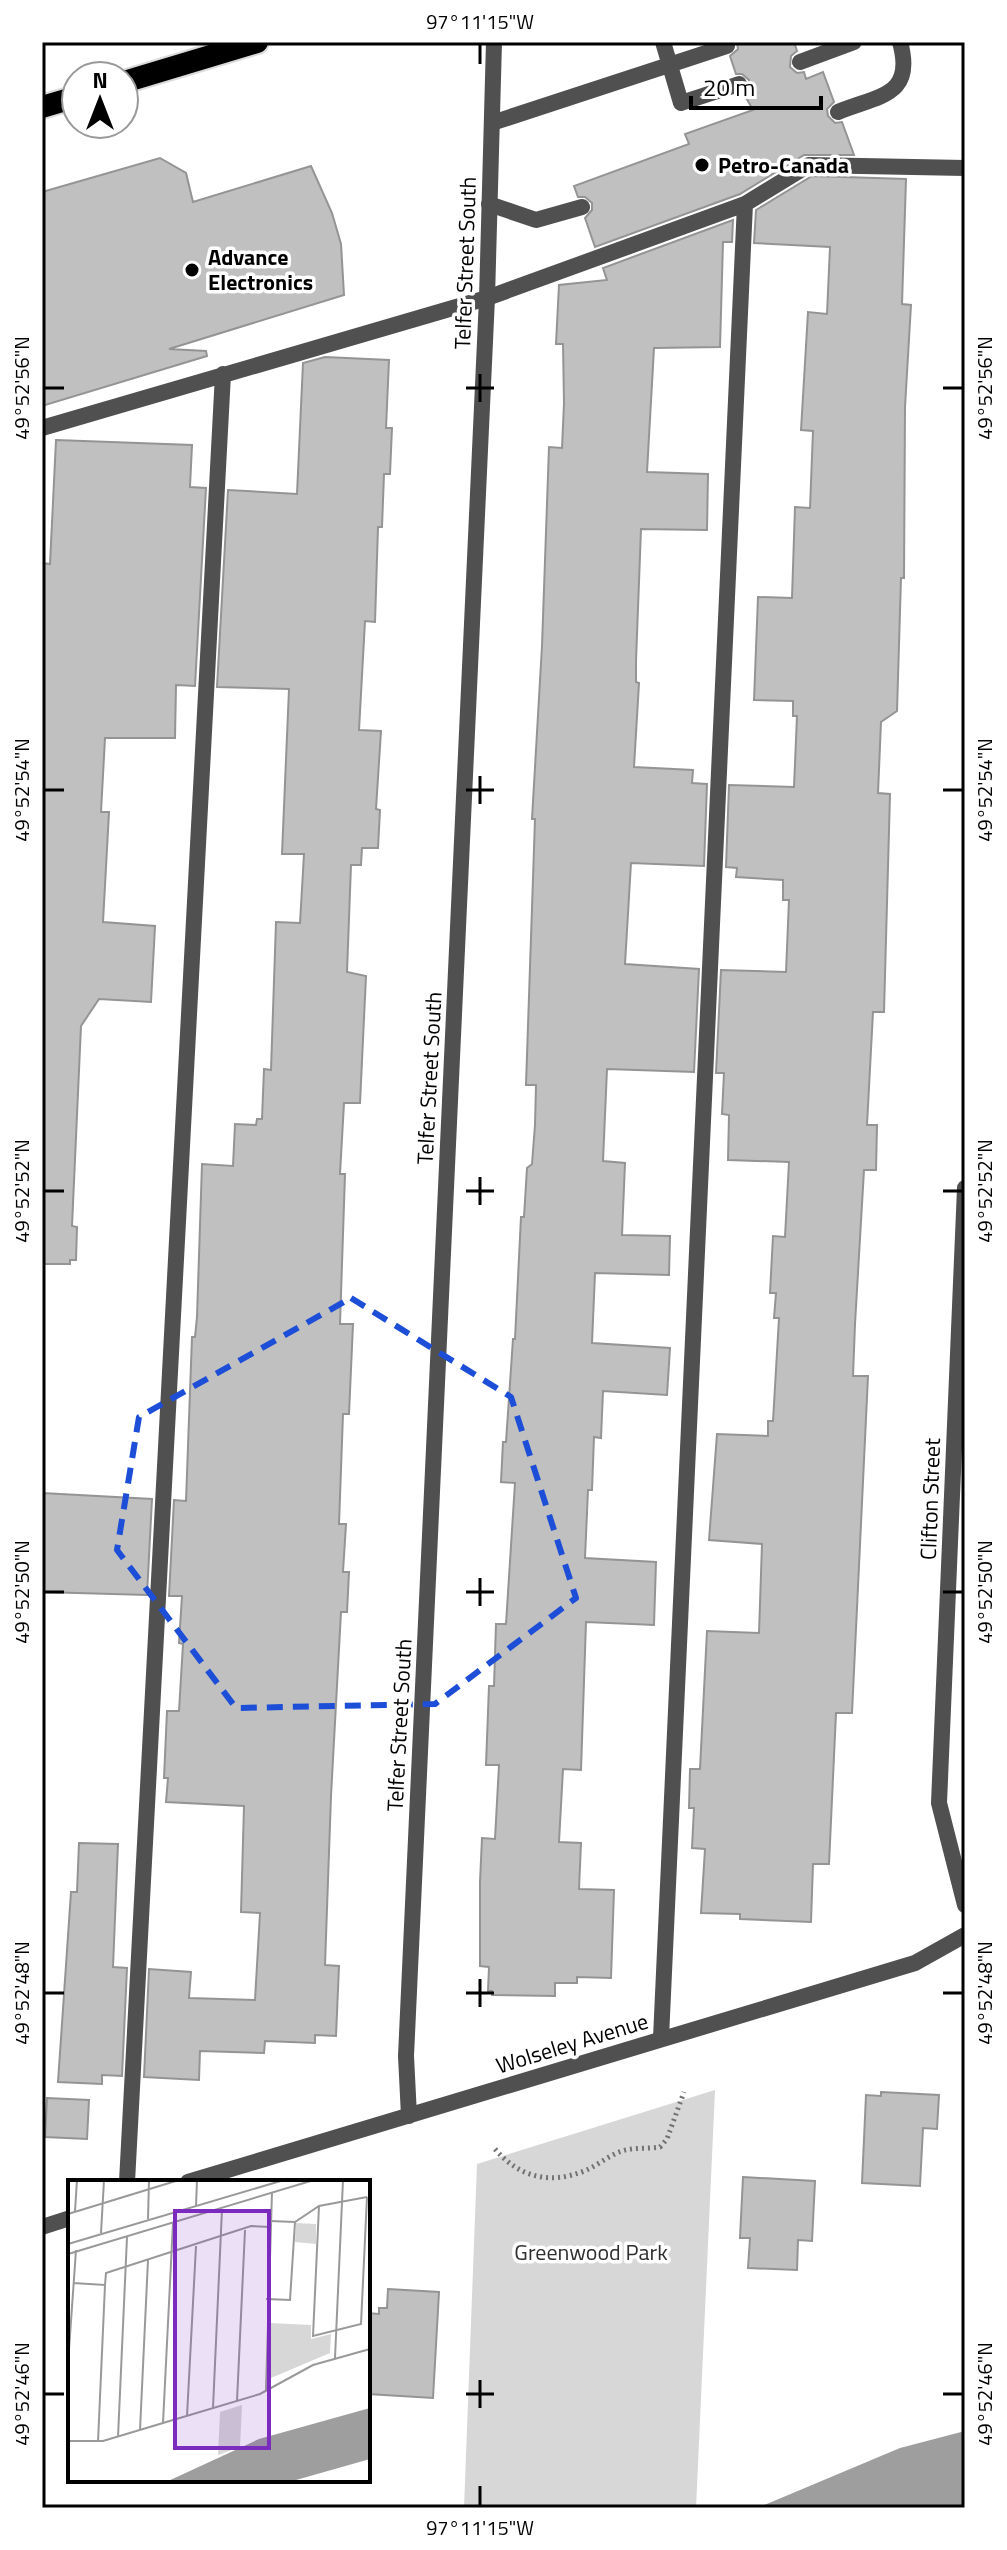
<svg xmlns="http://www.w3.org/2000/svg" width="1007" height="2550" viewBox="0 0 1007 2550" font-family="'Titillium Web',sans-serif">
<rect width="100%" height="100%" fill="#fff"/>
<!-- green -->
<path fill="#d7d7d7" d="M715,2090L696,2508H464L477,2164Z"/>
<!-- water -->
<path fill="#9e9e9e" d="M965,2431V2508H757L900,2448Z"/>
<!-- building -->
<path fill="#c0c0c0" stroke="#949494" stroke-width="2" d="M737,42H794L797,51L791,56L790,67L797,73L804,72L806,79L823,72L834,102L827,109L828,116L835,123L842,122L854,155H804L740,194L595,247L585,218L592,210V203L585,197H578L574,186L689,144L685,134L753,110L744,94L750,87L749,80L742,74H736L730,56L738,49Z
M160,158L186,173L193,202L311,166L332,213L341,244L344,295L169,349L206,351L207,356L42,406V192Z
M812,176L906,179L902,304L911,305L905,407L904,578H901L897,711L881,722L878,793L890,794L884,1012H873L867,1125H877L876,1170H864L855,1324L853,1376H868L852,1713H836L829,1864H813L811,1922L740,1919V1914L701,1913L705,1849L692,1848L694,1808H689L690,1769H700L707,1631L759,1633L762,1544L709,1540L717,1434L768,1436V1421H773L779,1318H774L776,1293H770L773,1236L785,1237L789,1162L728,1160L729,1115L722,1114L724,1073H716L721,970L786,972L789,900H783V880L736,877L737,868L726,867L729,785L794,787L797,716H793V701L754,700L758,597L792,598L795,507L810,508L813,431L801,430L808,312L827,314L830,247L754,243L756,210Z
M733,220L732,242H723L720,347L654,348L647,472L708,474L707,530L641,529L636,661V682L639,683L634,767L693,770L692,783L707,784L704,866L631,863L625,964L699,969L694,1072L607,1069L603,1161L625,1163L622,1235L670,1236L669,1275L595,1273L592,1343L670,1348L667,1395L603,1391L601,1438L594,1437L592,1490H588L585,1558L656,1562L654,1625L586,1622L581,1770L563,1769L559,1842L581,1843L579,1889L614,1890L611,1978L577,1977V1983H555V1996L492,1995V1991H488L489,1967L480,1966V1882L482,1838L495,1839L499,1765H486L489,1686H494L496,1624H506L515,1483L501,1482L503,1442H506L513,1339H515L521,1217H524L527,1168L532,1164L535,1125L536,1085H526L535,819H532L542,646L549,447L562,448L564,403L563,344H556L559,285L607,280L603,268Z
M325,357L389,360L386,428H392L390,474H384L382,527H378L375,622L365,621L359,730L381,731L376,809L380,810L378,848H362L361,865H351L347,972L366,976L360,1103H344L340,1174H345L340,1324H353L349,1414H343L339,1524H346L343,1572H349L347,1612H341L331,1796L325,1965L339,1966L336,2036L315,2035V2043L265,2041L264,2053L200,2051L199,2080L144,2077L149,1969L191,1972L189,1998L255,2000L260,1913L241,1912L244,1806L166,1802L168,1778H164L167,1711H179L183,1644L179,1643L182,1596H169L174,1500L186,1501L192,1337H195L197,1317L202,1164L233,1166L235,1124L256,1125L257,1119H262L264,1069L271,1070L276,922L300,923L304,854H282L289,689L217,687L228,490L297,494L303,363Z
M56,440L192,445L190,487L206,488L195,686L176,685L175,738H105L101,812H109L103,922L155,926L151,1002L99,999L81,1026L72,1226L77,1227L76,1260H70V1264H42V563L50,564Z
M42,1493L152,1499L147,1595L42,1592Z
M79,1843L118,1844L113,1967L127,1968L122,2076L102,2075V2084L58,2082L71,1892H77Z
M881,2092L939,2095L937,2129L923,2128L920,2186L862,2183L866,2095L881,2096Z
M47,2098L89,2100L87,2139L45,2137Z
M743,2177L815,2181L812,2241L798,2240L797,2270L748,2268L750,2238H740Z
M388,2289L439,2292L433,2398L368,2394V2313L379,2314V2308H387Z"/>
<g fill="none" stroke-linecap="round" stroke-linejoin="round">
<!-- trunk casing -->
<g stroke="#dbdbdb" stroke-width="26">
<path id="trunk" d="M124,82L257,42
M42,107L76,97"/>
</g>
<!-- path -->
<path stroke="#727272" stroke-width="5" stroke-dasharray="2 4" stroke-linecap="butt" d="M495,2149C519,2177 549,2185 584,2171C597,2166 609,2155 622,2151C634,2147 648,2149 660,2147L667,2139L684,2092"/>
<!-- service -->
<path stroke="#505050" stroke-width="16" d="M663,42L681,103L739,84
M800,62L854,42
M838,112C880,95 915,96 900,42
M492,123L727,46
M489,204L536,220L582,207
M42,428L487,298L745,204L809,165L965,168
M661,2038L745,204
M127,2182L223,374"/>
<!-- minor -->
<path stroke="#505050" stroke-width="16" d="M965,1188L939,1803L965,1905
M409,2116L406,2056L487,298L494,42
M188,2182L915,1963L965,1935
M42,2227L70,2218"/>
<!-- trunk -->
<use href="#trunk" stroke="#000" stroke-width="22"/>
</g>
<!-- marked area -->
<path fill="none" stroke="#1d4ed8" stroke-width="6" stroke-dasharray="16 10" stroke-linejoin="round" d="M351,1298L511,1397L576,1598L435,1704L236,1708L117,1550L139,1417Z"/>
<!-- ticks -->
<path fill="none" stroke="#000" stroke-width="3" d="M480,44V64M480,374V402M44,388H64M466,388H494M943,388H963M480,776V804M44,790H64M466,790H494M943,790H963M480,1177V1205M44,1191H64M466,1191H494M943,1191H963M480,1578V1606M44,1592H64M466,1592H494M943,1592H963M480,1979V2007M44,1993H64M466,1993H494M943,1993H963M480,2380V2408M44,2394H64M466,2394H494M943,2394H963M480,2486V2506"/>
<!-- markers -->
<g fill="#000" stroke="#fff" stroke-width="3">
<circle cx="702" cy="165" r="8"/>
<circle cx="192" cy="270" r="8"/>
</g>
<g text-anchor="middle" stroke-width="7" stroke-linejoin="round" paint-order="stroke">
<!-- poi labels -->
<g font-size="22" font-weight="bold" fill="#000" stroke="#fff" text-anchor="start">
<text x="718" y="173">Petro-Canada</text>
<text x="208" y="265">Advance<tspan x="208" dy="25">Electronics</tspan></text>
</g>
<!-- street labels -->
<g font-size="22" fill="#000" stroke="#fff">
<text transform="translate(465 263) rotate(-88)" y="8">Telfer Street South</text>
<text transform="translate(429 1078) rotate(-87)" y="8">Telfer Street South</text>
<text transform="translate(930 1499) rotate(-88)" y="8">Clifton Street</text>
<text transform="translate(399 1725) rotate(-87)" y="8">Telfer Street South</text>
<text transform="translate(572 2043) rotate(-17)" y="8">Wolseley Avenue</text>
</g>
<!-- park labels -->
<g font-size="22" fill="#2e2e2e" stroke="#fff">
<text x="591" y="2260">Greenwood Park</text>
</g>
</g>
<!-- overview -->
<g transform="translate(68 2180)">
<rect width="302" height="302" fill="#fff"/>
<path d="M228,43L248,44V64L227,62ZM202,143L243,145V159L263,154L262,173L203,198ZM174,225L172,267L150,275L152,232Z" fill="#d7d7d7"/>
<path d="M302,228V279L221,302H98L191,259Z" fill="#9e9e9e"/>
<path fill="none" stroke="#999" stroke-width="2" d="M128,26L129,0M251,26L245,156L293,144L299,17M7,31L9,0M0,34L111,0M80,39L81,0M202,41L227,42L251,26L299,17M33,53L36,0M0,64L216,0M0,74L246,0M5,103L37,105L38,93L183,46L202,47M198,119L222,120L227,42M267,178L275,0M0,184L8,70M198,211L204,12M169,221L177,50M145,228L154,29M119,236L128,66M95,243L105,43M72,250L80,80M50,257L59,57M0,261H35L95,243L192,214L245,185L302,169M30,262L37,105"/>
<path fill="#7b2cbf" fill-opacity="0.15" stroke="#7b2cbf" stroke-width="4" d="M107,31H201V268H107Z"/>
<rect width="302" height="302" fill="none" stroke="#000" stroke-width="4"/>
</g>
<!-- border -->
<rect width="1007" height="2550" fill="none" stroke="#ffffff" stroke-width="88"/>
<!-- north arrow -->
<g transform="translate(100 100)"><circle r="38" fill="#ffffff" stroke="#999999" stroke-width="2"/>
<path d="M0-6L14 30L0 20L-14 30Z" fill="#000000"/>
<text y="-12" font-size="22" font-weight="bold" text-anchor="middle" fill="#000000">N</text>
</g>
<!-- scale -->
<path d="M691 96v12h130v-12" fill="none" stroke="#000000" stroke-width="4"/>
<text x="703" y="96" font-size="24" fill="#000000" stroke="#ffffff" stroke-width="6" paint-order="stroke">20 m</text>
<rect x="44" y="44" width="919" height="2462" fill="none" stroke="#000" stroke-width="3"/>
<g font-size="20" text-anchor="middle" fill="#000">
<text x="480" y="29">97°11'15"W</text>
<text transform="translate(22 388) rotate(-90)" y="7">49°52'56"N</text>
<text transform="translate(985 388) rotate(-90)" y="7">49°52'56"N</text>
<text transform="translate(22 790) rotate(-90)" y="7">49°52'54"N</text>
<text transform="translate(985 790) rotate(-90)" y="7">49°52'54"N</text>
<text transform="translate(22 1191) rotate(-90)" y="7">49°52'52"N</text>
<text transform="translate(985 1191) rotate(-90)" y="7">49°52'52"N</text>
<text transform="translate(22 1592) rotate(-90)" y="7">49°52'50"N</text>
<text transform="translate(985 1592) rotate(-90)" y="7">49°52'50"N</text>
<text transform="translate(22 1993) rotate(-90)" y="7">49°52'48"N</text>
<text transform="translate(985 1993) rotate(-90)" y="7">49°52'48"N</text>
<text transform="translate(22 2394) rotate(-90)" y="7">49°52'46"N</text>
<text transform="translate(985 2394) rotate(-90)" y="7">49°52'46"N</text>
<text x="480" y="2535">97°11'15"W</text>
</g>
</svg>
